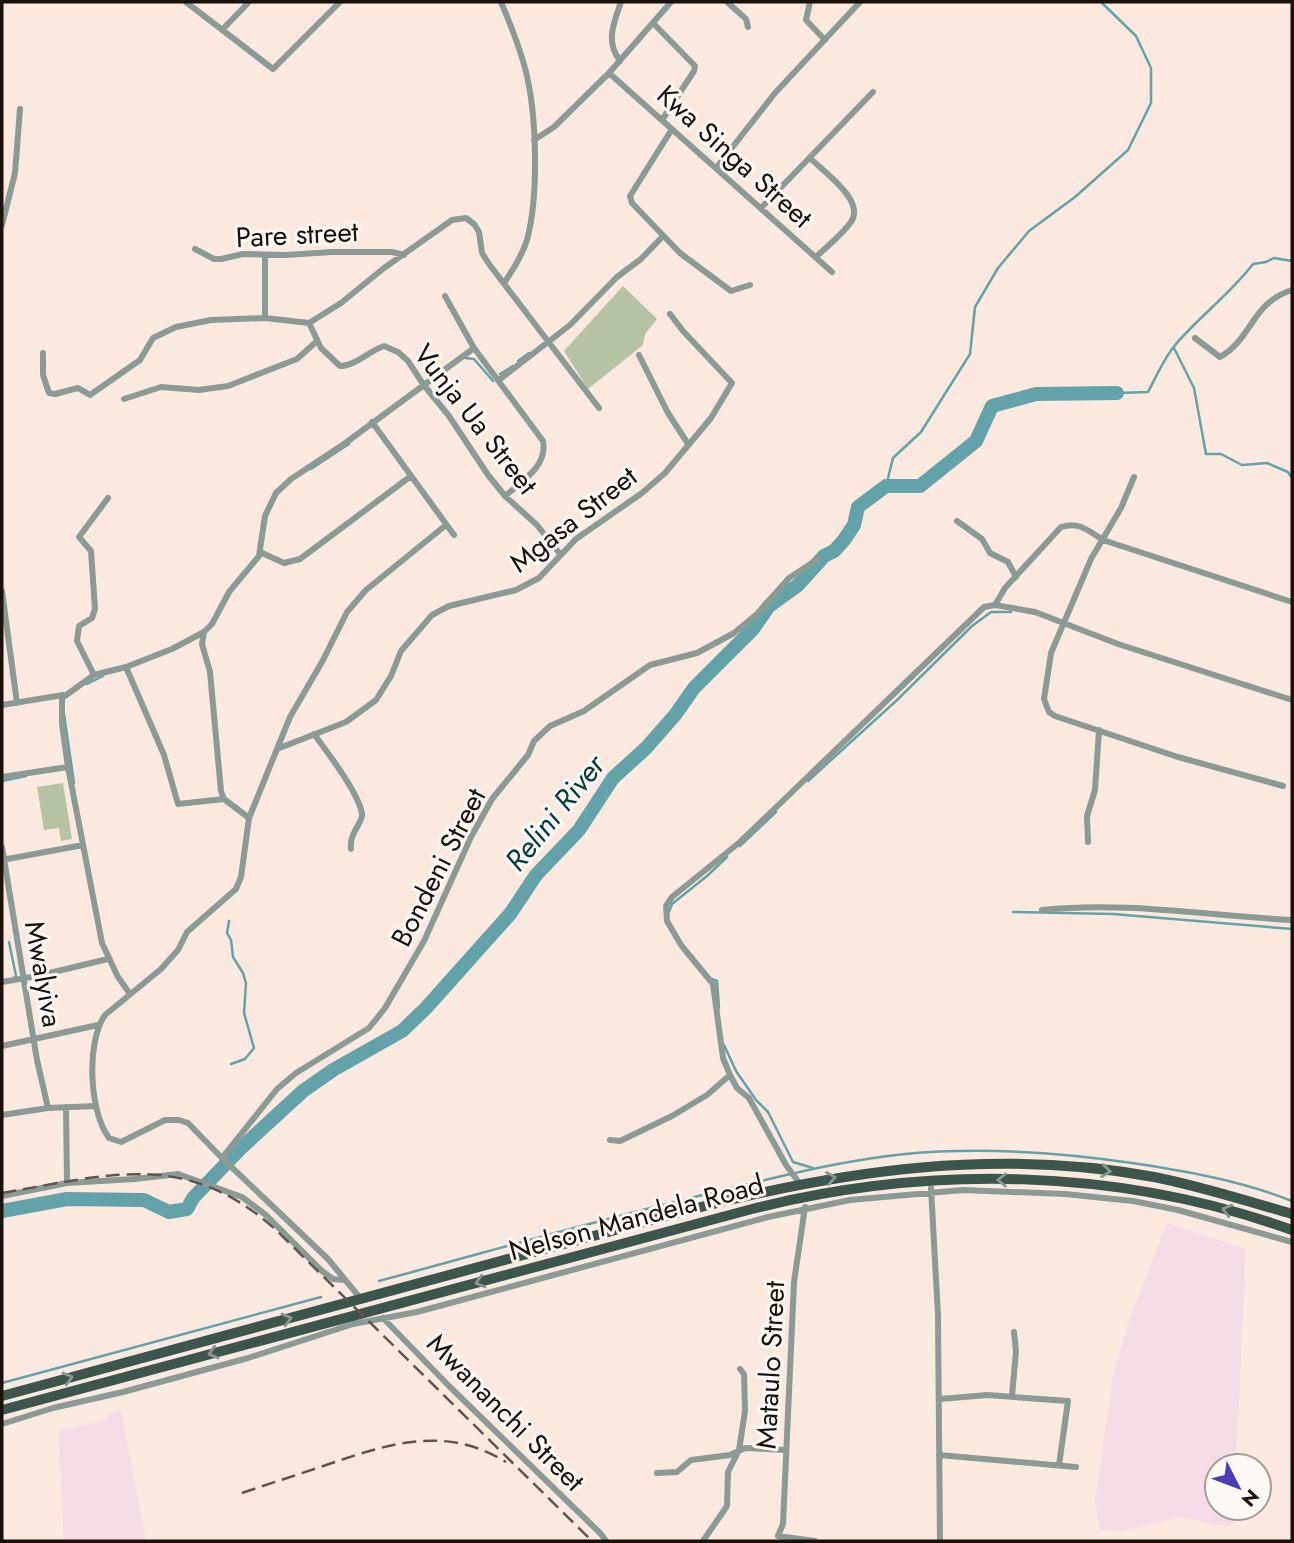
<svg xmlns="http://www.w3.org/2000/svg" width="1294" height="1543" viewBox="0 0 1294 1543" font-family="Jost,sans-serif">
<rect width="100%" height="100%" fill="#fbe9df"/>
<!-- industrial -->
<path fill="#f4dbe5" d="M1167,1223L1246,1249L1236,1466H1217V1508H1236V1521L1230,1526L1210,1524L1182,1517L1124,1531L1100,1530L1095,1501L1113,1374L1130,1318Z
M121,1410L146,1541H64L58,1431L105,1420L108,1418L107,1414Z"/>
<!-- green -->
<path fill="#b6c2a4" d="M623,286L657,319L645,334L643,345L588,389L564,351Z
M63,783L72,839L61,841L59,828L44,830L37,787Z"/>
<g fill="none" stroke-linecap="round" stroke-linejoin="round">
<!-- stream -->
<path stroke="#64a2aa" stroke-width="2.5" d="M1174,348L1194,388L1206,454H1221L1242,465L1267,463L1288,472L1292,478
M465,358L474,359L493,381
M518,361L529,353
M500,374L513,366
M1117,393L1148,392C1156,377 1164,358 1176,344C1200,316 1230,294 1253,264L1266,262L1274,258L1292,261
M311,469L349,444
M886,486L893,458L921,432L970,354L975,307L998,268L1029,231L1075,197L1128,150L1151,103V68L1136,36L1101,2
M87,684L103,676
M64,714L74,783
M2,781L26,776
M808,781L896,701L972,626L991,612H1011
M740,846L776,812
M669,912L672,904L707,876L727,857
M1013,912L1113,914L1292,929
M229,921L227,933L231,940L233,957L243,973L246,983L244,1013L254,1048L245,1059L231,1064
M9,942L16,976L14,978
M712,979L717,981L719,1008
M724,1045L736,1071L756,1100L768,1112L793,1162L813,1168
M379,1281C495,1250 611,1216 728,1189C786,1175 845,1160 905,1154C981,1147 1057,1152 1132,1163C1186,1171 1242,1181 1292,1201
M2,1383L321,1297"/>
<!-- river -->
<path stroke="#64a2aa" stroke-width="14" d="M2,1211L67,1199L144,1200L169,1212L187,1209L193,1198L242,1147L303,1091L333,1070L402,1031L426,1008L510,914L536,875L579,830L613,778L646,748L675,715L694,688L753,629L769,606L798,585L824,556L834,551L844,540L854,525L858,507L886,486H920L976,441L992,406L1036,394L1117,393"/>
<!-- street -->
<path stroke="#8b9a95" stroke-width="6" d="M186,2L273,69L340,2
M501,2C510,23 519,45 525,68C537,113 539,195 527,240C522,256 513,270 504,283
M727,2L746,19L748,27
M810,2L806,20L825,40
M654,24L695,66L694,71L662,120
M222,30L249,2
M620,61C605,41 614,23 621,2
M609,73L832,272
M672,129L630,196L632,203L680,253L731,291L750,285
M534,140L554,127L609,73L671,2
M810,158C824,172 866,201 851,222C842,235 827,246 816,257
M716,168L775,93L860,2
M761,208L873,92
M2,225L15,173L20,109
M195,249L214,259H221L243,254L286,255L332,252H392L404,255
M445,296L474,348L543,441C548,466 522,481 505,496
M265,318V255
M309,323L321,348L340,366C355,366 369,351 384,346L398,352L408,361L423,384L449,416L488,475L505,496L537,525L560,554
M1195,338L1220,357C1253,338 1251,303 1292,290
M43,353V375L49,393L55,394L78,388L90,395L140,360L153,338L176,327L211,320L265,318L309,323L341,303L384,268L452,220L466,218L474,224L479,232L482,253L489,264L599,408
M639,355L668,413L688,444
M499,380L570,325L617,277L641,259L663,236
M124,399L161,387L199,390L228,386L297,359L317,341
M372,422L454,535
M1134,477L1121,508L1091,559L1051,653L1044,699L1049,712L1055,716L1178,757L1283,786
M957,521L982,539L990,553L1008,562L1016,577
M260,552L284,563L300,559L411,476
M2,591L17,703
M995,605L1005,588L1061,527C1079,521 1089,531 1103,540L1292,602
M204,632L202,644L210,672L221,791L224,799L249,818
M126,667L164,755L178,804L224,799
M94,675L77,641L79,626L92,618L95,609L91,551L79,537L108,498
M2,705L63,695
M314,734C327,752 359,793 362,814C363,823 349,832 351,849
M277,749L346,722L376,700L391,676L401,651L432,615L449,606L516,590L539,578L576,539L642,493L665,473L711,418L732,383L683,331L670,314
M2,777L68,767
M1088,842L1087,816L1095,790L1099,730
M2,847L37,1060L48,1108
M2,860L83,845
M1042,910C1126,901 1209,916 1292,920
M2,982L37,976L108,959
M130,994L118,977L102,943L68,767L62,724V698L94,675L126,667L172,649L204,632L212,624L229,592L259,556L265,516L276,493L291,479L344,444L474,348
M2,1046L98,1025
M66,1107L67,1183
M2,1115L48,1108L96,1106
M610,1140L620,1141L672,1116L707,1095L730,1075
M222,1158L277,1089L296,1073L369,1028L385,1008L424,941L471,837L492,799L528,755L534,741L550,726L584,711L650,665L697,653L734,633L757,614L789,578L818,559
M800,1184L786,1165L749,1098L737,1088L730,1075L723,1058L713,984L681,945L667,921L666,906L672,897L740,842L984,607L995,605L1035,612L1118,644L1292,700
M931,1188L938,1315L940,1541
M2,1196L67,1183L135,1179L178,1174L242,1197L266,1215L322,1271L333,1279L345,1280
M805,1207L794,1282L783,1524L778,1536L815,1541
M361,1299L328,1259L222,1158L188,1123L179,1120H165L121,1142L109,1138C89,1111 86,1042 105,1015L161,969L178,950L187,932L236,889L241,877L249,818L290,717L322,662L347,612L366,590L446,525
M383,1318L450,1387L601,1534L606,1541
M1012,1396L1016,1351L1014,1332
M940,1399L987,1395L1068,1401L1059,1465
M2,1424L53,1408L123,1392L248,1358L353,1324L417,1312L768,1217L850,1200L963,1190L1065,1194L1133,1201L1178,1210L1292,1242
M939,1455L1076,1467
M657,1473L677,1472L691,1460L730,1455L745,1448L786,1450
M703,1541L727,1506L728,1472L739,1450L745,1411L744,1374L740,1369"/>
<!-- primary -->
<path stroke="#3c564e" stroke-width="10" d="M2,1396L693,1209C845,1170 997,1148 1154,1177C1200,1186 1247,1201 1292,1214
M2,1410L752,1209C930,1164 1119,1168 1292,1230"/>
<!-- rail -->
<path stroke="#61544d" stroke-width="2.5" stroke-dasharray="14 7" stroke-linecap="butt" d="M2,1193C109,1175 185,1149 275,1229L592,1541
M242,1493C271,1483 300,1474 329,1464C391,1443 446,1425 506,1462"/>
</g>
<!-- one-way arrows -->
<defs><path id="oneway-chevron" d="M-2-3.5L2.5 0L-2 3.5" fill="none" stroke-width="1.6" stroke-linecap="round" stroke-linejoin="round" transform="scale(1.75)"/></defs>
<g stroke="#8a9791">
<use href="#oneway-chevron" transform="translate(1106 1171) rotate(7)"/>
<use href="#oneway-chevron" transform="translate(831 1178) rotate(-10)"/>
<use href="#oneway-chevron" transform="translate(1002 1180) rotate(-180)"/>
<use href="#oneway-chevron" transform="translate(1227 1210) rotate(-165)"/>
<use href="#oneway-chevron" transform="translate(480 1282) rotate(165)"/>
<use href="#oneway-chevron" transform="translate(287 1319) rotate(-15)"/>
<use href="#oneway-chevron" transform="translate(213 1353) rotate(165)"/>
<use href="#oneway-chevron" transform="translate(68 1378) rotate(-15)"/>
</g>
<g text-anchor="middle" stroke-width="6" stroke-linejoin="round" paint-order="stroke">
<!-- street labels -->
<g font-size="28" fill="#1b110b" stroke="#fff9f5">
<text transform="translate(735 156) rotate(42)" y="10">Kwa Singa Street</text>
<text transform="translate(297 234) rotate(-3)" y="10">Pare street</text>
<text transform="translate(476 419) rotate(52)" y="10">Vunja Ua Street</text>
<text transform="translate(573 519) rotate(-38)" y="10">Mgasa Street</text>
<text transform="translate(438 867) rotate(-63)" y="10">Bondeni Street</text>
<text transform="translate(44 974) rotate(80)" y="10">Mwalyiva</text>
<text transform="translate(636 1217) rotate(-15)" y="10">Nelson Mandela Road</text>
<text transform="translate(770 1365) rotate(-87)" y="10">Mataulo Street</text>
<text transform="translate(506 1412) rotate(45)" y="10">Mwananchi Street</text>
</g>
<!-- water labels -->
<g font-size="30" font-style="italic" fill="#003c43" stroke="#fff9f5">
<text transform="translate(555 813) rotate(-51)" y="10">Relini River</text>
</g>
</g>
<!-- border -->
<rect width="1294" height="1543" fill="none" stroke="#1b110b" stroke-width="7"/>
<!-- north arrow -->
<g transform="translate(1238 1487) rotate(132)"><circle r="33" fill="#fff9f5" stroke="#a49c97" stroke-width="2"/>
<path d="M0-5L12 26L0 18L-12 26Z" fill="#4c3db4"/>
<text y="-10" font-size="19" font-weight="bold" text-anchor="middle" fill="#1b110b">N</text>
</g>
</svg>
